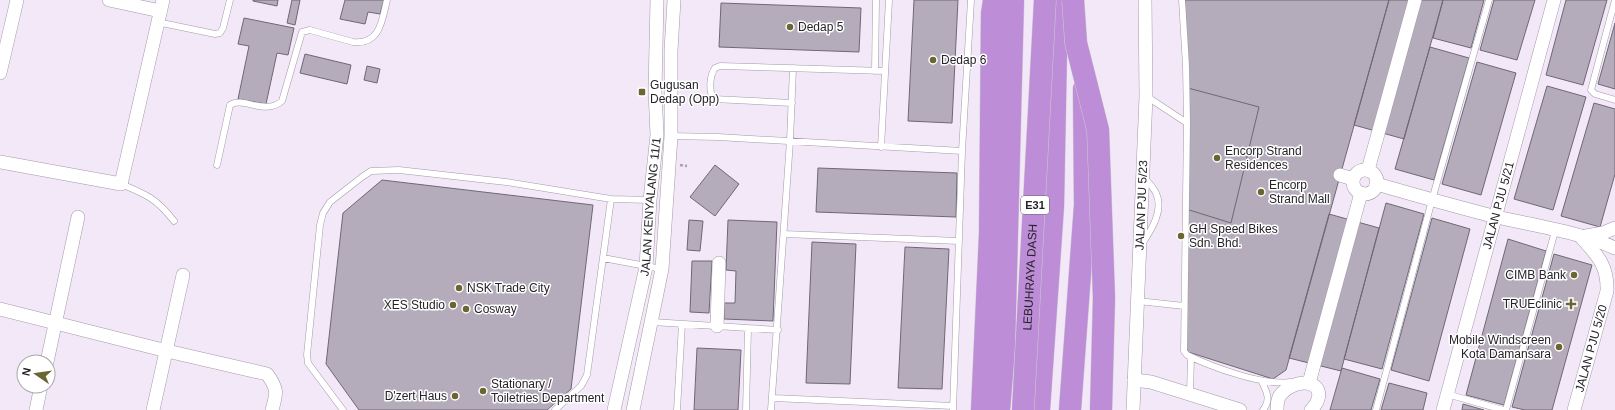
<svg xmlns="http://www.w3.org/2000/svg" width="1615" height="410" viewBox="0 0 1615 410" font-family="Arial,sans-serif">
<rect width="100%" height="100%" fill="#f2e8f8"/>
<!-- building -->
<path fill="#b5acbb" stroke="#706775" d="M253,0H278L277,6L253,1Z
M292,0H300L295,25L287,23Z
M345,0H384L380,14L368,12L365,24L340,19Z
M914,0H958L952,123L908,121Z
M1185,0H1389L1286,370L1273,379L1185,351L1188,88Z
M1389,0H1443L1404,139L1354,125Z
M1443,0H1484L1471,48L1433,38Z
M1494,0H1535L1517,60L1480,50Z
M1566,0H1607L1583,85L1546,75Z
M721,3L861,8L859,52L719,47Z
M244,18L294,28L288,55L277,53L266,104L238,99L249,46L238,44Z
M1615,23V89L1598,84Z
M1430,47L1469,58L1434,180L1395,169Z
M305,54L351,65L347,84L300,73Z
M1477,62L1516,73L1481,195L1442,184Z
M367,66L380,69L377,83L364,80Z
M1547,86L1586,97L1553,210L1514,199Z
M1188,88L1259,107L1231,223L1186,209Z
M1594,103L1615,109V174L1600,227L1561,216Z
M715,165L739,184L715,216L690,197Z
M818,168L957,173L956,217L816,212Z
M382,180L593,205L571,389L547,410H359L326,364L343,213Z
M1386,203L1424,214L1382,369L1344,359Z
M1329,214L1379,228L1341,371L1289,358Z
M1432,218L1470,229L1429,381L1391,370Z
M689,220L703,221L700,251L687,250Z
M728,220L777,222L773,321L724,319V303H735L736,271L726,270Z
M1508,239L1546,251L1504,405L1466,395Z
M812,242L856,244L850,384L806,383Z
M905,247L949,249L942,389L898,388Z
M1554,254L1592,265L1552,410H1525L1512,407Z
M692,261H712L709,313L690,312Z
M697,348L741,350L738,410H694Z
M1342,368L1380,379L1371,410H1330Z
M1389,383L1427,393L1423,410H1381Z
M1463,404L1484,410H1462Z"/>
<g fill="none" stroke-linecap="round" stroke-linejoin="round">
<!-- lane casing -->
<g stroke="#a39aa8" stroke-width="7">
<path id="lane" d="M1182,0L1186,66L1187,123L1184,351L1187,355C1212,367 1263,386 1290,382
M1615,0L1591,90L1595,94L1615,100
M157,22L215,34L220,33L223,28L230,0
M875,71L876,0
M1146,96L1187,123
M792,103L714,99C708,91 710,75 715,68L720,66L885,71
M670,136L718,137L962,151
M881,147L889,0
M217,165L230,105C243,96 265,116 282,101L302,32L310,30L353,42C380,45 382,21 387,0
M121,184C147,195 156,198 174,221
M784,234L959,241
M1142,244C1152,229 1164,210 1156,193C1153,187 1148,182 1144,177
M603,258L662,269
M1138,301L1184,306
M652,322L778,330
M1262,382C1267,392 1271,400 1263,410
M1190,394L1191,357
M1447,394L1503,410
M773,398L953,406
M343,410L308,363L307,355L320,225L323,213L330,202L362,177L371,171L399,170L506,182L611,199L650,200
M555,410L581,386L587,375L611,199
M677,410L682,324
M746,410L748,328
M771,410L790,141L793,68
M953,410L962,151L971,0
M1376,410L1432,200L1489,0
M1506,410L1555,231"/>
</g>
<!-- street casing -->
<g stroke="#a39aa8" stroke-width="14">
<g id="street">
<path d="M109,0L160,11"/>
<path d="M0,73L17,0"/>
<path d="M0,162L121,184L163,0"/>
<path d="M1368,170L1415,0"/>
<circle cx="1365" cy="182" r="12"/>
<path d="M1340,175L1353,179"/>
<path d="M1376,184C1416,195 1457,207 1497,217C1536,226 1579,232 1615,248"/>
<path d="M1586,236L1603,233L1615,228"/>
<path d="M0,309L167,351L267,374C278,389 277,393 272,410"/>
<path d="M717,326L719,263"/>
<path d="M47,362L78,217"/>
<path d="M1134,380L1151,382L1240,410"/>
<path d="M1309,383L1361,193"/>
<path d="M36,410L41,386"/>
<path d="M153,410L183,275"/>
<path id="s1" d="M614,410L646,267L650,200L657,135L655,91L657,0"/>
<path d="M633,410L662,269L671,136V51L674,0"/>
<path id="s2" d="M1133,410L1146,96L1145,0"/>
<path d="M1277,410C1277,397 1280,393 1290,387C1313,375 1329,392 1311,410"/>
<path id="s3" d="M1443,410L1554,0"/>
<path id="s4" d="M1574,410L1607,291C1608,265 1597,255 1580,236"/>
</g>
</g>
<!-- highway casing -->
<g stroke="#cfced0" stroke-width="23">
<path id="highway" d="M982,410L990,234L992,14L994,0
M999,410L1004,349L1013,0
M1039,410L1053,206L1057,0
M1070,410L1085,205L1084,89"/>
</g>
<!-- path -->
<path stroke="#a9a1ae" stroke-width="2.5" stroke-dasharray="3 2" stroke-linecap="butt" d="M680,165L687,166"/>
<!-- lane -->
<use href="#lane" stroke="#fff" stroke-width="6"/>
<!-- street -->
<use href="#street" stroke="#fff" stroke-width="13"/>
<!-- highway -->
<use href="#highway" stroke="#bd8dd7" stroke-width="22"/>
<!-- highway-bridge casing -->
<g stroke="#cfced0" stroke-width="23" stroke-linecap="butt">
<g id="highway-bridge">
<path d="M1073,0L1076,43L1098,130L1104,298L1101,410"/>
<path id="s5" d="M1023,410L1045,0"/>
</g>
</g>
<!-- highway-bridge -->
<use href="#highway-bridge" stroke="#bd8dd7" stroke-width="22"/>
</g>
<!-- markers -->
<g fill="#6b6532" stroke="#fff" stroke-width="1.5">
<circle cx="790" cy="27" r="4"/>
<circle cx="933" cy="60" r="4"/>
<rect x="638" y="88" width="8" height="8" rx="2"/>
<circle cx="1217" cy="158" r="4"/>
<circle cx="1261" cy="192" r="4"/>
<circle cx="1181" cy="236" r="4"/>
<circle cx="1574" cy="275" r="4"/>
<circle cx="459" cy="288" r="4"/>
<path d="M1569 298h4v4h4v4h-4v4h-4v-4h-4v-4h4z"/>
<circle cx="453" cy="305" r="4"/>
<circle cx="466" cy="309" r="4"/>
<circle cx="1559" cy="347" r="4"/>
<circle cx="483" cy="391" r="4"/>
<circle cx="455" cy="396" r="4"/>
</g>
<g text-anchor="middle" stroke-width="3" stroke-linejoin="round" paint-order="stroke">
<!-- shield labels -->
<rect fill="#fff" stroke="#676468" stroke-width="1" x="1021" y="196" width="28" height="18" rx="3"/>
<g font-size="11" font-weight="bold" fill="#262228">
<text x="1035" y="209">E31</text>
</g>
<!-- poi labels -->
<g font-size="12" fill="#262228" stroke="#fff" text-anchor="start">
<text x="798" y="31">Dedap 5</text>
<text x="941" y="64">Dedap 6</text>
<text x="650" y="89">Gugusan<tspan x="650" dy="14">Dedap (Opp)</tspan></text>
<text x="1225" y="155">Encorp Strand<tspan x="1225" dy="14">Residences</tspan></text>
<text x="1269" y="189">Encorp<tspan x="1269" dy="14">Strand Mall</tspan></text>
<text x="1189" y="233">GH Speed Bikes<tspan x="1189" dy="14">Sdn. Bhd.</tspan></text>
<text x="1566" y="279" text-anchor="end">CIMB Bank</text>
<text x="467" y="292">NSK Trade City</text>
<text x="1562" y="308" text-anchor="end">TRUEclinic</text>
<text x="445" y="309" text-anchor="end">XES Studio</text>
<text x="474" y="313">Cosway</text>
<text x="1551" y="344" text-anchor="end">Mobile Windscreen<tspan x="1551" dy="14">Kota Damansara</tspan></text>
<text x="491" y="388">Stationary /<tspan x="491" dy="14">Toiletries Department</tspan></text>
<text x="447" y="400" text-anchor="end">D'zert Haus</text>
</g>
<!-- street labels -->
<g font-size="12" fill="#262228" stroke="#fff">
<text dy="4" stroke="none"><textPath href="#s2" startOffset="205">JALAN PJU 5/23</textPath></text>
<text dy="4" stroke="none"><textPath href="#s3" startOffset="212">JALAN PJU 5/21</textPath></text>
<text dy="4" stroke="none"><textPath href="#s1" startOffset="207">JALAN KENYALANG 11/1</textPath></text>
<text dy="4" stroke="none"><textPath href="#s5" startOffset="133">LEBUHRAYA DASH</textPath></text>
<text dy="4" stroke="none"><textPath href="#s4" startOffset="64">JALAN PJU 5/20</textPath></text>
</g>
</g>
<!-- north arrow -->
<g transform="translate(36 374) rotate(283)"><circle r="19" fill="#ffffff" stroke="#a8a7a9"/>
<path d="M0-3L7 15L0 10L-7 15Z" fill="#6b6532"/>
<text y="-6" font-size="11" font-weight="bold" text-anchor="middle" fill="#262228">N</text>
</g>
</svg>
